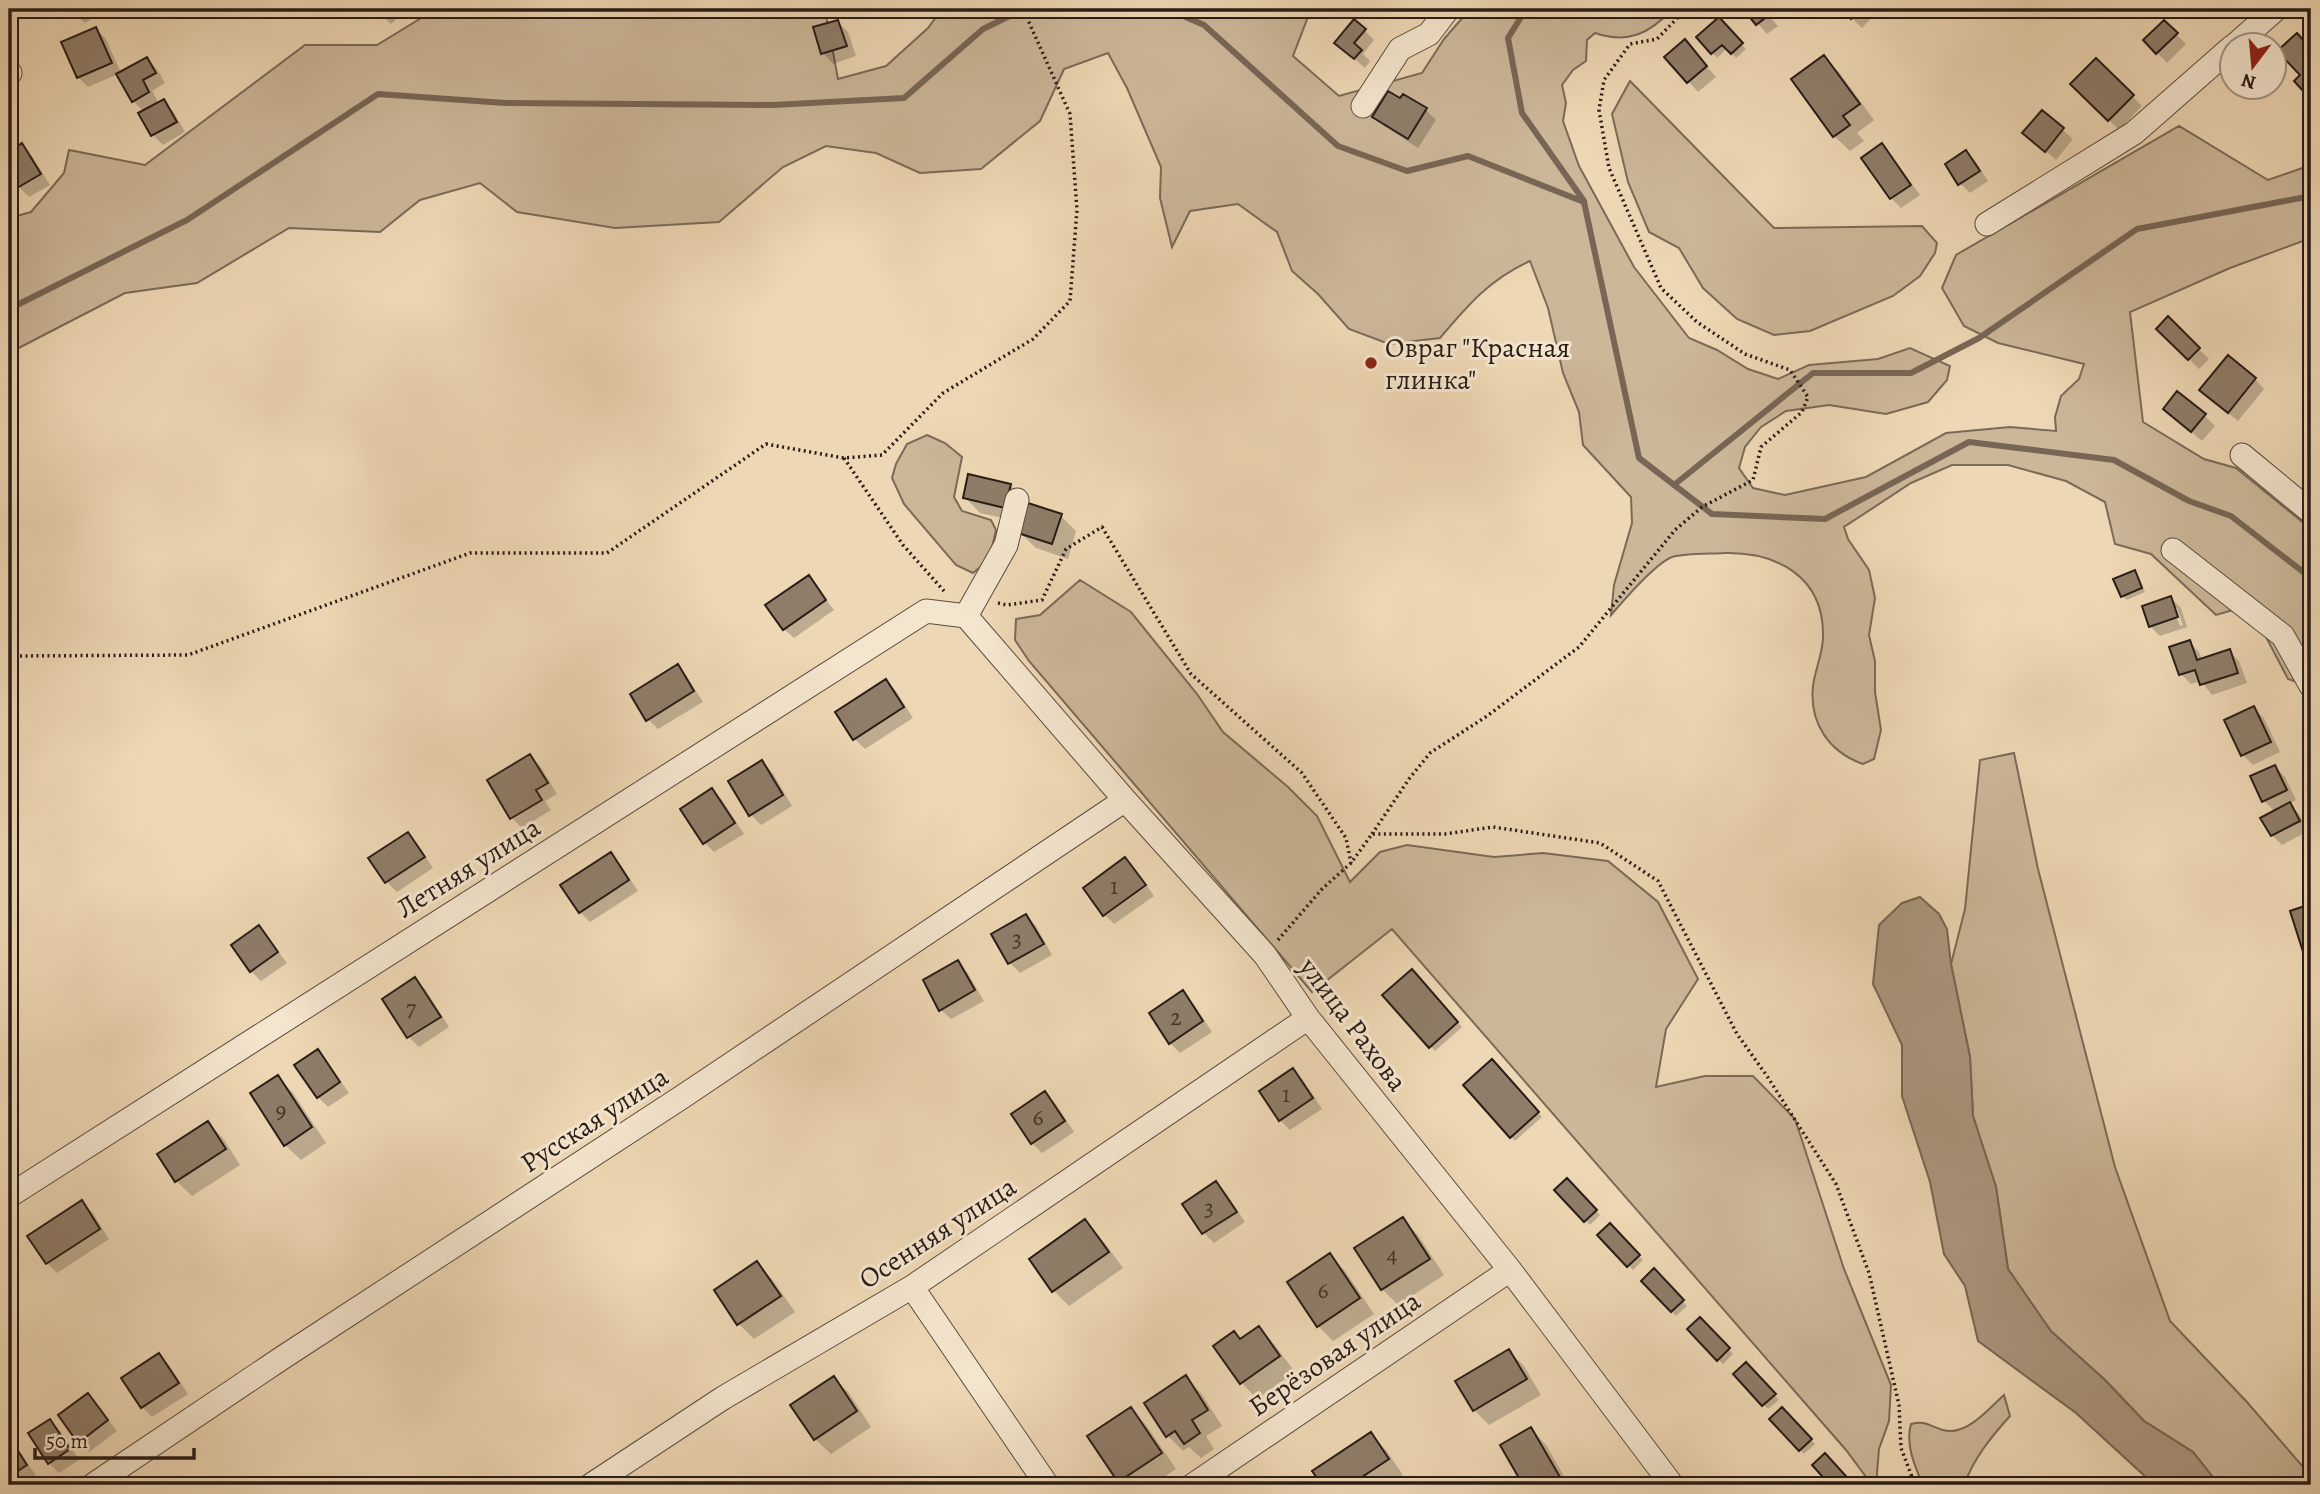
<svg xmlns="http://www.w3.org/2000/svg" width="2320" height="1494" viewBox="0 0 2320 1494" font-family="Alegreya,serif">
<rect width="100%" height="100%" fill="#eed7b4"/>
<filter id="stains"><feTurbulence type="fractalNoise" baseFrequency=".00286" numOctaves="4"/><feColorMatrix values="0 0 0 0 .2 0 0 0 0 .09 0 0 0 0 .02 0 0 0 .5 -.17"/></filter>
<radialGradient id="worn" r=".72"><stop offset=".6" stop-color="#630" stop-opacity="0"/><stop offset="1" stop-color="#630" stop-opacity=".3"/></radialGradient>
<!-- green -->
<path fill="#ccb799" stroke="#7a6a58" stroke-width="2" d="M436,9H825L838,79L886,66L928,28L942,9H1311L1293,56L1339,96L1422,73L1444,39L1470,9H1672C1650,34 1627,44 1595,33L1587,40L1586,61L1573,70L1562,85L1566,103L1563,121L1579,166L1634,267L1689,338L1717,350L1748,369L1778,379L1809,365L1878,359L1910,348L1950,366L1947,380L1928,402L1886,414L1829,405L1786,411L1761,427L1745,447L1739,468L1753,488L1785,495L1866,477L1946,433L2010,427L2056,431L2055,417L2061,396L2079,379L2084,364L1998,343L1964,326L1942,288L1956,255L2179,126L2268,180L2311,165V238L2230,268L2130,312L2143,422L2204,459L2236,468L2311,529V687L2288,679L2267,639L2257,603L2216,615L2151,554L2115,544L2105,502L2066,481L2008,465H1952L1911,483L1844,527L1848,539L1869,570L1875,598L1869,635L1875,661V692L1881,730L1874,759L1863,764C1829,752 1809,723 1813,686C1815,669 1824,651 1823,634C1823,576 1776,552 1725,553C1712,554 1685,553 1672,557C1656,563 1623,601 1611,615L1614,585L1632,523L1631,497L1583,445L1579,412L1563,373L1548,308L1530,261C1490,279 1468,305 1440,338L1389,344L1349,329L1318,294L1292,271L1277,232L1238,204L1190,211L1172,247L1160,198L1161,167L1127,88L1108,53L1064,69L1040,121L981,169L920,173L876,153L826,146L783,167L719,222L615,228L517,212L480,183L420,200L380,232L289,228L197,283L125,293L9,353V218L31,212L64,173L69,150L145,165L305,45H377Z
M1630,81L1774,228L1922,226L1937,243L1935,253L1920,276L1893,296L1810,331L1774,335L1737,319L1703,288L1679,248L1649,232L1628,182L1612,114Z
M927,435L945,443L962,457L954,497L962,511L991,520L996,530L989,560L973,573L956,565L904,504L892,478L896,464L907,444Z
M1080,580L1131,612L1197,694L1223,732L1288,787L1317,816L1350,882L1380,852L1407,845L1494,857L1543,853L1608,861L1658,902L1698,979L1666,1029L1656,1087L1705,1076H1753L1795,1119L1844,1269L1891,1385L1889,1421L1879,1449L1876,1485H1872L1846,1450L1392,929L1312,992L1029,661L1015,640L1016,619L1040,615Z
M2014,753L2038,869L2115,1167L2170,1321L2246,1401L2311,1476V1485H2219L2193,1452L2144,1421L2105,1380L2050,1331L2008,1269L1996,1187L1973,1116L1970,1057L1951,964L1965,909L1980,760Z
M2004,1395L2010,1416C1991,1437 1974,1458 1964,1485H1923C1915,1467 1905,1444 1911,1424C1926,1420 1929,1426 1943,1430C1966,1437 1988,1409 2004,1395Z"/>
<!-- water -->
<path fill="#ab977f" stroke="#765" stroke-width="2" d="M1920,897L1939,914L1947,929L1951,964L1970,1057L1973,1116L1996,1187L2008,1269L2051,1331L2105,1380L2144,1421L2193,1452L2219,1485H2152L2149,1480L2076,1413L1978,1341L1965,1286L1944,1254L1930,1182L1902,1096V1045L1873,984L1879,925L1902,903Z"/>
<!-- shadow -->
<path fill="#0003" fill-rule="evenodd" d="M85,9H106L85,23L76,15Z
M376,9H407L391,24Z
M1745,9H1780L1770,17L1778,26L1767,34Z
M1842,9H1880L1862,28Z
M1719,19L1746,49L1736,58L1727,48L1717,58L1699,38Z
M838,22L848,32L856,56L833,64L823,53L815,29Z
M2164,22L2186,44L2167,63L2145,40Z
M96,29L106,39L121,73L147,59L157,69L165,83L152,91L159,104L163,101L173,111L185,132L163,145L153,135L144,112L133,101L118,74L88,87L78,77Z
M1364,30L1374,40L1363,54L1370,61L1365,68L1336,43Z
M2297,35L2311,50V96L2296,81L2302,75Z
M1694,52L1716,77L1698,92L1667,57Z
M1824,57L1839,72L1874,120L1857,133L1864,141L1850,151L1834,136Z
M2096,60L2142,106L2119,130L2073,84Z
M1426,110L1436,120L1418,148L1384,126L1374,116Z
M2042,112L2073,139L2056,160L2035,142Z
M1881,145L1891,155L1920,195L1901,208L1891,198Z
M22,146L32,156L50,185L29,197L19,187L9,171V154Z
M1966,152L1976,162L1988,181L1970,193L1960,183Z
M2168,319L2209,359L2199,369L2158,328Z
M2255,379L2264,389L2238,421L2212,400Z
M2165,409L2205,416L2215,426L2202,441Z
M1010,485L1025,501L1020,522L980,513L965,497Z
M1061,516L1076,531L1068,559L1036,548L1020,533Z
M2134,572L2139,577L2145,592L2127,600L2122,596Z
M808,577L834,610L794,638L784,629Z
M2171,598L2181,608L2187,627L2160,636L2150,626ZM2173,608H2177L2183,625L2180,626Z
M2189,642L2199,652L2202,660L2229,651L2239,661L2247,683L2212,695L2201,681L2191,684L2181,674Z
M677,667L687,677L703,702L658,729L648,719Z
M886,681L896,691L913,718L865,749L855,739L837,712Z
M2254,708L2264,718L2280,752L2253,765L2243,755Z
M530,756L540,766L557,794L545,801L551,810L522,828L512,818Z
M762,762L772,772L792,806L761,825L751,815Z
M2275,767L2285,777L2296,800L2289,804L2299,814L2308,831L2282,845L2272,835L2275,812L2264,801Z
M712,790L722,800L744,834L714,852L704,842Z
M407,834L417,844L433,868L397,892L387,882L371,858Z
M610,854L620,864L638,891L590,922L580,912Z
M1147,886L1154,896L1114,924L1106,916Z
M1026,916L1036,926L1052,955L1020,973L1010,963Z
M259,927L287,963L261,981L251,971Z
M957,962L967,972L984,1001L951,1019L941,1010Z
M1412,972L1462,1027L1435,1051L1385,996Z
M415,979L425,989L449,1027L419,1047L409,1037L384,999Z
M1183,993L1193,1003L1212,1032L1180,1053L1170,1043Z
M317,1051L327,1061L349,1093L328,1107L318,1097Z
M1492,1062L1542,1117L1515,1141L1465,1086Z
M1293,1070L1303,1080L1322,1109L1290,1130L1280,1120Z
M278,1077L293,1093L326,1143L301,1160L285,1145Z
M1045,1093L1055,1103L1074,1132L1042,1153L1032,1143Z
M208,1123L223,1138L240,1165L192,1196L176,1181Z
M1567,1180L1600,1215L1590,1225L1557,1190Z
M1216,1183L1226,1193L1245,1222L1214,1243L1204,1233L1184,1204Z
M82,1203L92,1212L109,1239L57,1273L47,1263Z
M1403,1220L1418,1235L1444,1275L1398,1305L1382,1289Z
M1085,1221L1100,1237L1123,1268L1069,1306L1054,1291Z
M1610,1225L1643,1260L1633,1270L1600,1235Z
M1330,1256L1345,1271L1374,1314L1333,1341L1318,1326Z
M757,1263L772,1279L795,1312L754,1339L739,1324Z
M1654,1271L1687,1306L1676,1316L1643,1281Z
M1700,1319L1733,1354L1723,1364L1690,1329Z
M1259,1328L1274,1344L1295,1372L1257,1399L1242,1383L1215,1346L1241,1341Z
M1509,1351L1524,1366L1541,1395L1489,1425L1474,1410Z
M159,1355L169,1365L188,1394L152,1417L142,1407L123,1379Z
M1746,1365L1779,1400L1768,1409L1735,1374Z
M833,1378L849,1393L871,1427L831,1454L815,1439Z
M1186,1378L1201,1393L1222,1426L1206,1436L1214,1449L1201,1458L1189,1447L1183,1451L1168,1436Z
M88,1395L117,1431L89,1452L79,1442Z
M1131,1409L1146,1425L1176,1469L1151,1485H1124L1120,1481Z
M1782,1409L1815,1444L1804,1454L1771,1419Z
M50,1421L60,1431L79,1460L59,1473L49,1463Z
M1531,1429L1546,1445L1569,1485H1525L1503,1445Z
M1370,1435L1386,1450L1403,1475L1388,1485H1324L1315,1472Z
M9,1438L17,1447L36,1476L21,1485H13L9,1481Z"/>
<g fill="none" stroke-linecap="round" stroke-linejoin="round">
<!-- stream -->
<path stroke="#765" stroke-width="6" d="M1167,9L1204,25L1338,146L1407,171L1468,156L1584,202L1639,458L1712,514L1825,519L1969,442L2114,460L2189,501L2231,516L2311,578
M1526,9L1508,38L1522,113L1584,201
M9,309L187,220L378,94L505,103L773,105L904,98L983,29L1024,9
M1674,485L1813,373H1911L1979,338L2137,229L2311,196"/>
</g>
<!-- building -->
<path fill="#8f7d69" stroke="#281c17" stroke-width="2" d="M1743,9H1764L1769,15L1756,25Z
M1840,9H1861L1851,19Z
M1719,17L1743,43L1731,54L1722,45L1711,54L1696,37Z
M1354,19L1366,29L1354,43L1362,50L1354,59L1334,43Z
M838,20L847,46L821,54L813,27Z
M2164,20L2178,33L2156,54L2143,40Z
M96,27L112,63L77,78L61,42Z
M2297,33L2311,49V85L2304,92L2294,81L2300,75L2277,51Z
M1685,39L1707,66L1687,83L1664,57Z
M1824,55L1860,104L1843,116L1850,125L1833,137L1791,79Z
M147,57L156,73L143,80L149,92L132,102L116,74Z
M2096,58L2134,95L2108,121L2070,84Z
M1388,91L1400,98L1403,94L1427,108L1408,139L1372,117Z
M164,99L177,122L151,136L138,113Z
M2042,110L2064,128L2045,152L2022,133Z
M22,143L41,174L17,188L9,175V152Z
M1882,143L1911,185L1890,199L1861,158Z
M1966,150L1980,171L1958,185L1945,164Z
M2168,316L2200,348L2188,360L2156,329Z
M2228,355L2256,378L2228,413L2199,390Z
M2177,391L2206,414L2191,432L2163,409Z
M968,474L1011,484L1005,508L963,498Z
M1028,503L1062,514L1052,544L1018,533Z
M2135,570L2142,588L2121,597L2113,579Z
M809,575L826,600L783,630L765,605Z
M2171,596L2178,617L2149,627L2142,606Z
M2190,640L2197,660L2230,649L2238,673L2200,685L2195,670L2179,675L2169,647Z
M678,664L694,691L646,721L630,694Z
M886,679L904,707L853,740L835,712Z
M2254,706L2271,742L2241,756L2224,720Z
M530,754L548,783L536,790L542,800L510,819L487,780Z
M762,760L783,795L749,816L728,781Z
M2275,765L2287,790L2262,802L2250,776Z
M712,788L735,823L703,844L680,809Z
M2290,802L2300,821L2271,836L2260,818Z
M408,832L425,857L385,883L368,858Z
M611,852L629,880L579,913L560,885Z
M1125,857L1146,885L1103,916L1083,888Z
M2311,904V956L2305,958L2290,911Z
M1026,914L1044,944L1008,964L991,934Z
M259,925L278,952L250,972L231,945Z
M958,960L975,990L939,1011L923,980Z
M1412,969L1458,1022L1429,1048L1382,995Z
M415,977L441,1017L407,1038L382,999Z
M1183,990L1203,1021L1169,1044L1149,1013Z
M318,1049L340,1082L317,1098L294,1065Z
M1492,1059L1539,1112L1510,1138L1463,1085Z
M1293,1068L1313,1098L1279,1121L1259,1091Z
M278,1075L312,1127L284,1146L250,1093Z
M1045,1091L1065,1121L1031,1144L1011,1114Z
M208,1121L226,1149L175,1182L157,1154Z
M1567,1178L1597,1210L1584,1222L1554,1190Z
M1216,1181L1237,1212L1202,1234L1182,1204Z
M82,1200L100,1229L46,1264L27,1236Z
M1403,1217L1430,1259L1381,1290L1354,1248Z
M1085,1219L1109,1252L1052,1292L1029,1259Z
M1610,1223L1640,1255L1627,1267L1597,1235Z
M1330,1253L1360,1298L1317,1327L1287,1282Z
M757,1261L781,1296L737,1325L714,1290Z
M1654,1268L1684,1300L1671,1312L1641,1281Z
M1700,1317L1730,1348L1717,1361L1687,1329Z
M1259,1326L1280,1356L1240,1384L1213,1346L1234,1331L1240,1339Z
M1509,1349L1527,1379L1473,1411L1455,1381Z
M159,1353L179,1383L141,1408L121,1378Z
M1746,1362L1776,1394L1762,1406L1733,1374Z
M1186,1375L1208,1410L1192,1420L1200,1433L1184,1444L1175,1431L1166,1437L1144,1403Z
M834,1376L857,1411L814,1440L790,1405Z
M88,1393L108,1420L78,1443L58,1415Z
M1131,1407L1162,1453L1118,1482L1087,1436Z
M1782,1407L1812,1439L1799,1451L1769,1419Z
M50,1419L70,1449L48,1464L28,1433Z
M1531,1427L1564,1484L1562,1485H1523L1500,1445Z
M1371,1432L1389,1459L1350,1485H1322L1312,1471Z
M9,1437L27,1465L9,1477Z
M1825,1453L1854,1485H1830L1812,1465Z"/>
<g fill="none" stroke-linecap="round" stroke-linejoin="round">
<!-- minor casing -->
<g stroke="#5a4b3e" stroke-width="25">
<path id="minor" d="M2234,46L2276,9
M9,72L10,73
M1363,106L1400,49L1429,34L1448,9
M1987,224L2134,133L2232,47
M2242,455L2311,512
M2173,550L2283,636L2311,686
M966,616L1125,800L1265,955L1308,1018L1510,1270L1672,1485
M966,616L1006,545L1017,500
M9,1196L926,611L966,616
M912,1287L1047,1485
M93,1485L282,1358L682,1097L1125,800
M591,1485L723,1398L912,1287L1308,1018
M1193,1485L1510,1270"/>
</g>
<!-- path -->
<path stroke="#281c17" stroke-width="3.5" stroke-dasharray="2 3.5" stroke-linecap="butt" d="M844,458L903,545L944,591
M998,603L1007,605L1042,600L1066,549L1102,527L1191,674L1302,773L1346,838L1351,863
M9,656L188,655L470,553H607L766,444L844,458L882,455L943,393L1033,339L1070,301L1077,210L1070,114L1023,9
M1372,834L1409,779L1430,753L1487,716L1579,647L1675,530L1702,507L1753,480L1761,447L1802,412L1808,397L1790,370L1745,354L1697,322L1661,288L1609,168L1599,110L1604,80L1630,44L1657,39L1686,9
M1278,940L1322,889L1351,863L1372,834H1445L1493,827L1600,843L1658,881L1737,1034L1767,1076L1836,1184L1869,1273L1899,1405L1901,1448L1915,1485"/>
<!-- minor -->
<use href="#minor" stroke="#f4e5ce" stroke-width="23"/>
</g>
<!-- markers -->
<circle fill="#8f2418" stroke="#f4e5ce" stroke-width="2.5" cx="1371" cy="363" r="7"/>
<g text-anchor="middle" stroke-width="6" stroke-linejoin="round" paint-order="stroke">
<!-- number labels -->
<g font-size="24" fill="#42342c">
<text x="1114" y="894">1</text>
<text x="1017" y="947">3</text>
<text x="411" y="1016">7</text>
<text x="1176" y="1025">2</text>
<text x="1286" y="1102">1</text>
<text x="281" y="1118">9</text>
<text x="1038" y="1125">6</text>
<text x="1209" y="1216">3</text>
<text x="1392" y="1262">4</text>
<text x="1323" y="1298">6</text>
</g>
<!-- poi labels -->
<g font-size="28" fill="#281c17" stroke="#f4e5ce" text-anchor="start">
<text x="1385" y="357">Овраг "Красная<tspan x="1385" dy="32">глинка"</tspan></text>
</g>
<!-- street labels -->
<g font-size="28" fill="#281c17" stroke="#f4e5ce">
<text transform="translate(468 867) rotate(-32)" y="10">Летняя улица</text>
<text transform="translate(1354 1024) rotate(53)" y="10">улица Рахова</text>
<text transform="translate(594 1119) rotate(-33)" y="10">Русская улица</text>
<text transform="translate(937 1232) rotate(-33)" y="10">Осенняя улица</text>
<text transform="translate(1334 1353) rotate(-34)" y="10">Берёзовая улица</text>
</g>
</g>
<!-- margin -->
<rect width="2320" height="1494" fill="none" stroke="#eed7b4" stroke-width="35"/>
<rect x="10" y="10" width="2299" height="1473" fill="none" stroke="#281c17" stroke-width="3.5"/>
<rect x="18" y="18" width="2285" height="1459" fill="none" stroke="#281c17" stroke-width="2"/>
<!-- north arrow -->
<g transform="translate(2253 66) rotate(196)"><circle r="33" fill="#f4e5ce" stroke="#a29585" stroke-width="2"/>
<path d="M0-5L12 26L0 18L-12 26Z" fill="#8f2418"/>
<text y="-10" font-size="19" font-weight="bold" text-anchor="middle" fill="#281c17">N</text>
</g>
<!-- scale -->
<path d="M35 1448v10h159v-10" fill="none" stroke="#281c17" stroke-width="3.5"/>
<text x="46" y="1448" font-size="21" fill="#281c17" stroke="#f4e5ce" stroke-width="5" paint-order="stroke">50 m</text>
<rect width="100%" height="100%" filter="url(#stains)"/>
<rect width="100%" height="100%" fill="url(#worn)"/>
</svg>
